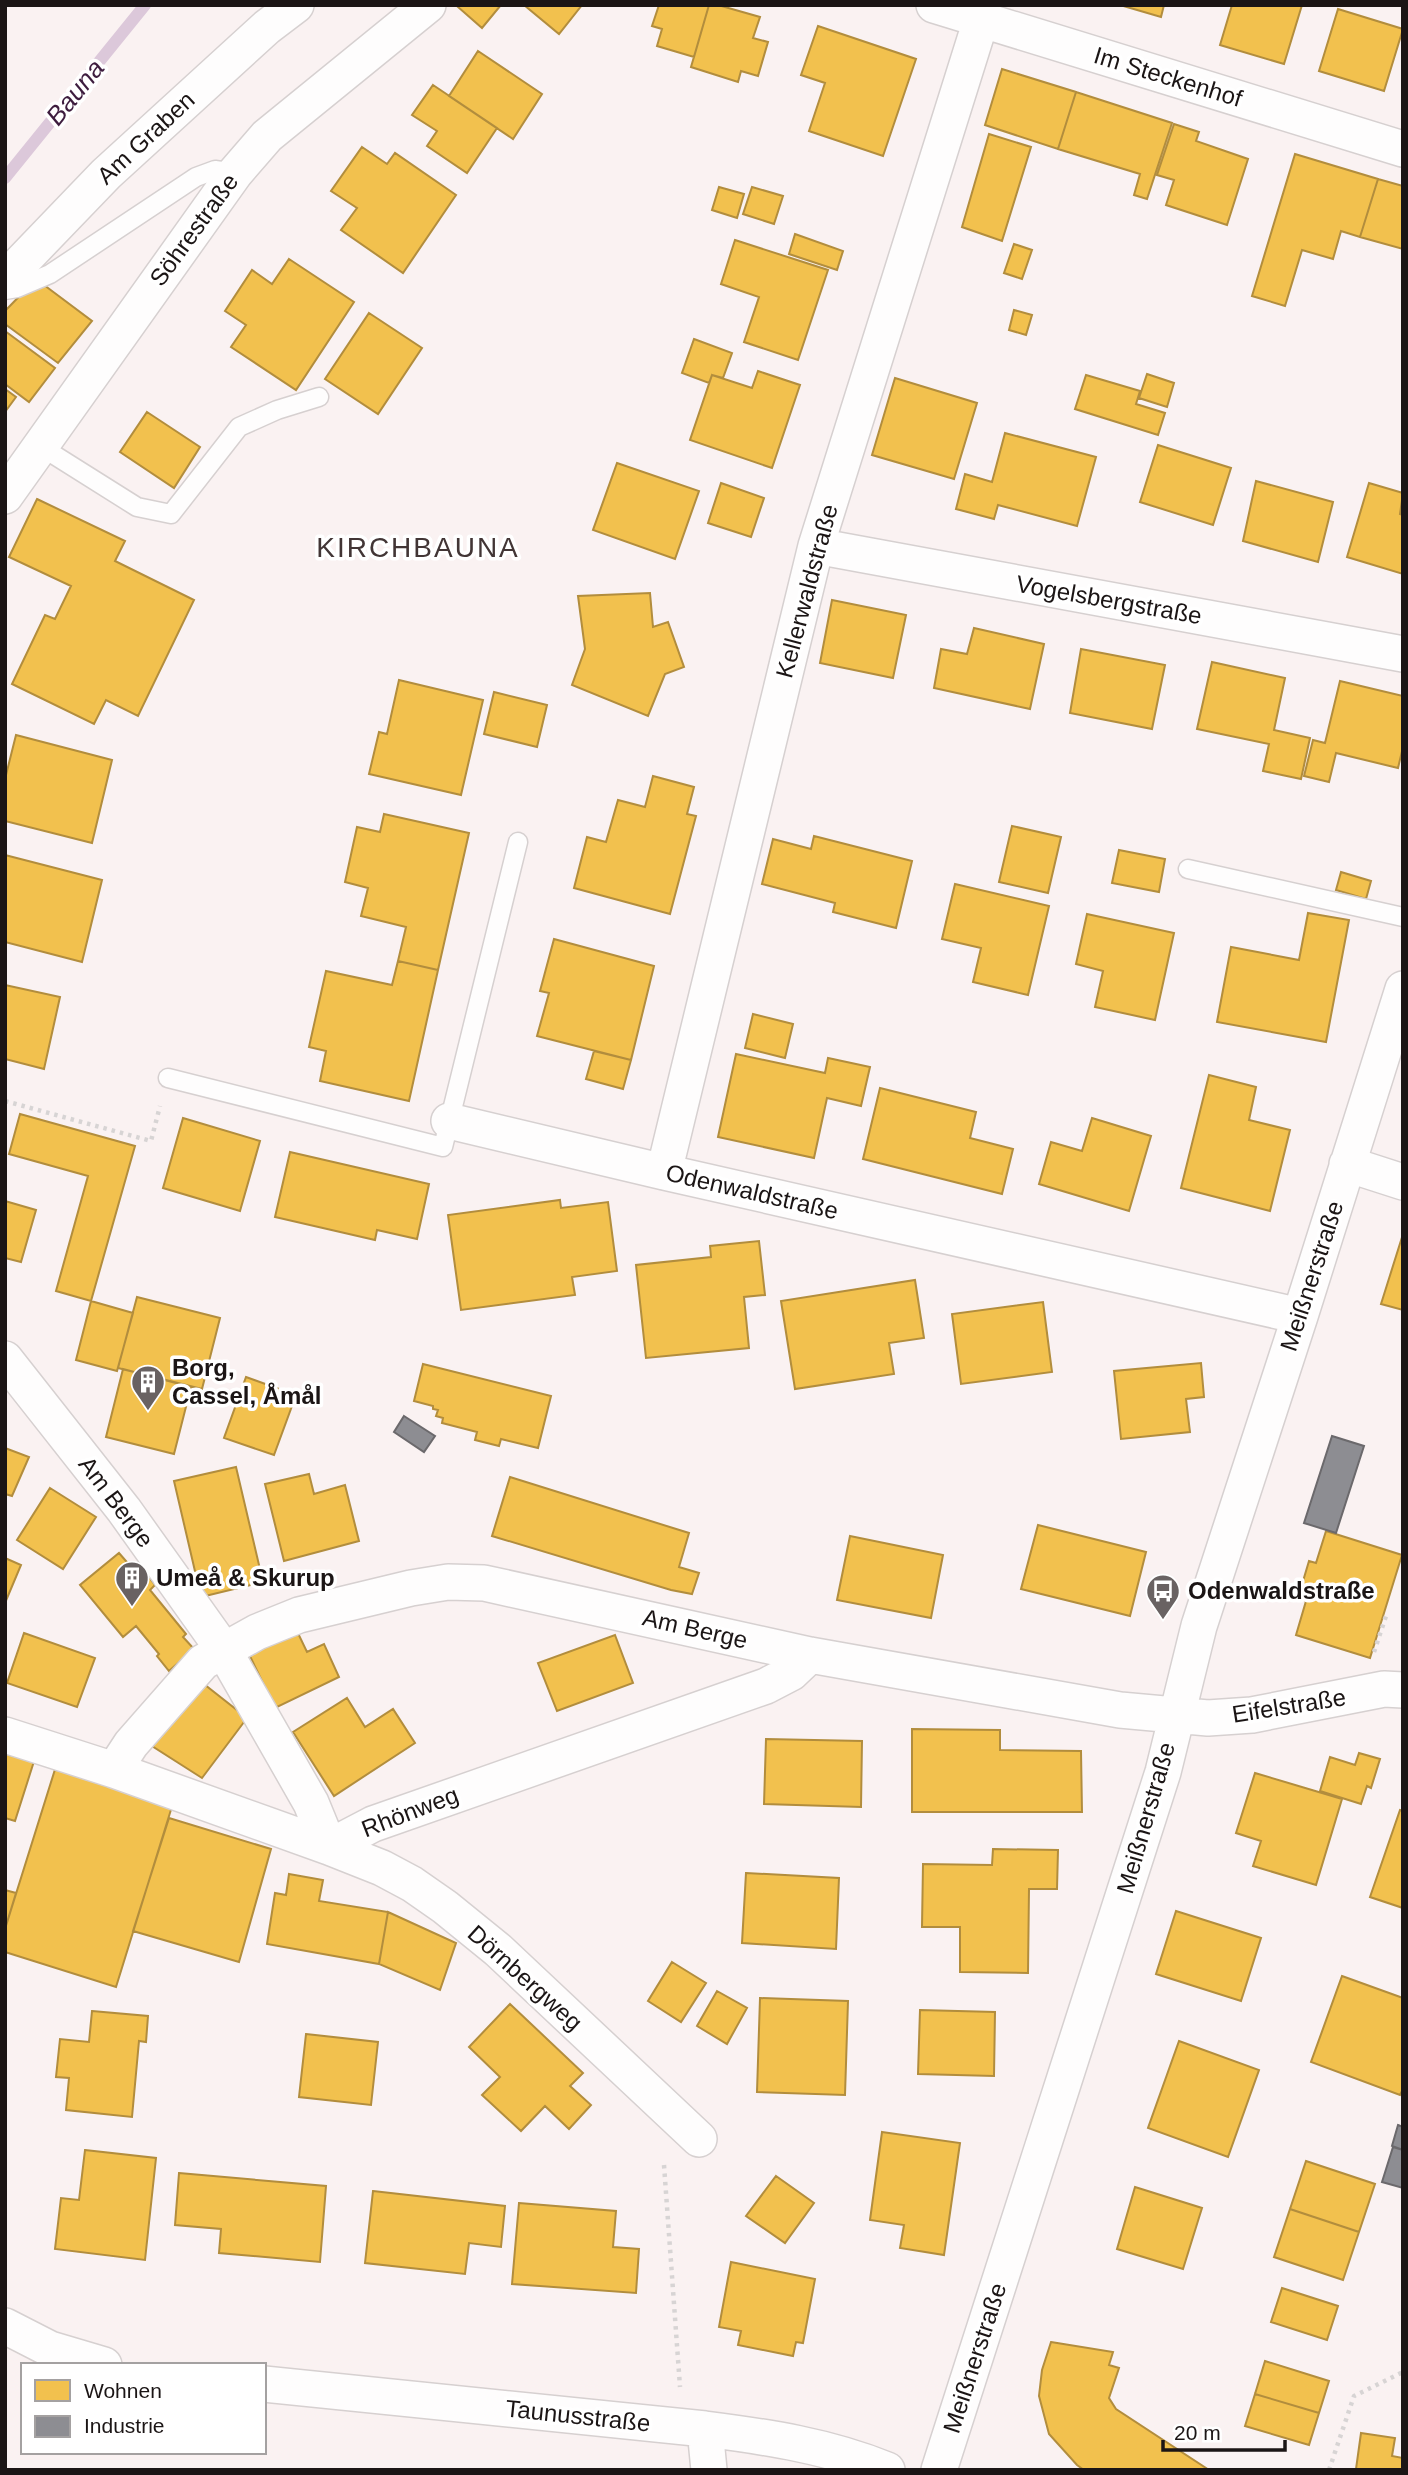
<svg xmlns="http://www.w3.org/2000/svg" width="1408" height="2475" viewBox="0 0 1408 2475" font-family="Helvetica,sans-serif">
<rect width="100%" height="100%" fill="#faf2f2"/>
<!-- homes -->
<path fill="#f2c14e" stroke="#b28d3d" stroke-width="2" d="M460,5H501L482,28L458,7Z
M524,5H582L559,34Z
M659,5H709L694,57L657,46L662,29L652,26Z
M709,5H718L760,17L753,38L768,42L758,76L741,71L738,82L691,67Z
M1120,5H1164L1161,17Z
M1232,5H1302L1284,64L1220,45Z
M1338,9L1403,29L1384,91L1319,71Z
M818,26L916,59L883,156L809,131L825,83L801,75Z
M478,51L542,94L513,139L449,96Z
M1002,69L1076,92L1058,149L985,125Z
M433,85L497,128L467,173L427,146L437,131L412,115Z
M1076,92L1172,123L1147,199L1134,195L1140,174L1058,149Z
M1174,124L1199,132L1196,141L1248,159L1227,225L1166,205L1174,180L1157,175Z
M989,134L1031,147L1002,241L962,227Z
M362,147L387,164L395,153L456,195L403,273L341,230L357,208L331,191Z
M1295,154L1378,179L1360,237L1341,231L1333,259L1302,250L1285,306L1252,296Z
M1378,179L1403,186V249L1360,237Z
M719,187L744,194L737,218L712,210Z
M752,187L783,196L774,224L743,214Z
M795,234L843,251L837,270L789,254Z
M735,240L828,270L798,360L744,342L759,297L721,284Z
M1014,244L1032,250L1022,279L1004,273Z
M289,259L354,302L296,390L231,347L246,325L225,311L252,270L272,284Z
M36,279L92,321L58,363L5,324V311Z
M1014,310L1032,315L1026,335L1009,330Z
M369,313L422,348L378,414L325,379Z
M5,331L55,368L29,402L5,384Z
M694,339L732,353L723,378L712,375L709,383L682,373Z
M758,371L800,385L772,468L690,440L712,375L752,388Z
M1147,374L1174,383L1167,407L1139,398Z
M1086,375L1140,391L1136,404L1165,413L1158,435L1075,409Z
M895,378L977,403L954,479L872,455Z
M5,389L16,397L5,412Z
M147,412L200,447L174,488L120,452Z
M1005,433L1096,457L1077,526L998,505L994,519L956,509L965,474L992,482Z
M1158,445L1231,468L1213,525L1140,502Z
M617,463L699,491L675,559L593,530Z
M1256,481L1333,502L1318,562L1243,541Z
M721,483L764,498L751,537L708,523Z
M1369,483L1403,493L1400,514L1403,515V574L1347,557Z
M37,499L125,541L115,561L194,600L138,716L106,700L94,724L12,684L45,615L55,619L71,586L9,557Z
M650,593L653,627L668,622L684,667L665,674L648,716L572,685L585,649L578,596Z
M832,600L906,615L893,678L820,663Z
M974,628L1044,644L1030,709L934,688L941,649L967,654Z
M1081,649L1165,665L1152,729L1070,713Z
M1212,662L1285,678L1274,730L1310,738L1301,779L1263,771L1269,744L1197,729Z
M399,680L483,700L461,795L369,774L379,732L387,734Z
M1340,681L1403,696V747L1398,768L1336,753L1329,782L1304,776L1313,740L1325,743Z
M494,692L547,705L537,747L484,734Z
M16,735L112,760L92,843L5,821V779Z
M653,776L694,787L687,814L696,816L670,914L574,888L587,837L606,842L618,800L645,807Z
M384,814L469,833L438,970L398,961L406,927L361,916L368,888L345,882L357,827L380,832Z
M1012,826L1061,837L1048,893L999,882Z
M814,836L912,861L896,928L833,912L835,903L762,884L773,839L811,849Z
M1119,850L1165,859L1159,892L1112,883Z
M5,855L102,880L82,962L5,942Z
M1341,872L1371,881L1366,899L1336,890Z
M955,884L1049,906L1028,995L973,982L981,948L942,939Z
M1308,913L1349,920L1326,1042L1217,1022L1231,947L1299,960Z
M1087,914L1174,933L1155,1020L1095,1007L1103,971L1076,964Z
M554,939L654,966L631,1060L537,1036L549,993L540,991Z
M398,961L438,970L409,1101L320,1081L326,1051L309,1047L326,971L392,985Z
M5,985L60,997L44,1069L5,1059Z
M753,1014L793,1024L785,1058L745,1048Z
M594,1051L631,1060L623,1089L586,1079Z
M736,1054L825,1073L828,1058L870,1067L861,1106L827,1098L814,1158L718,1137Z
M1209,1075L1256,1087L1249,1120L1290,1130L1270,1211L1181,1188Z
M880,1088L976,1112L970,1138L1013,1149L1002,1194L863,1159Z
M20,1114L135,1146L91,1301L56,1291L88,1176L9,1154Z
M183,1118L260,1141L240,1211L163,1188Z
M1092,1118L1151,1136L1129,1211L1039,1184L1051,1142L1082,1151Z
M290,1152L429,1184L417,1239L377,1230L375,1240L275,1217Z
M560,1200L561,1208L608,1202L617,1271L572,1277L575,1295L461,1310L448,1215Z
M5,1201L36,1210L21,1262L5,1258Z
M1403,1234V1310L1381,1304Z
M759,1241L765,1295L744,1297L749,1348L646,1358L636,1265L711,1257L710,1246Z
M915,1280L924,1338L889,1343L894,1374L795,1389L781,1301Z
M137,1297L220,1318L202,1389L118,1368Z
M91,1301L133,1313L117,1371L76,1360Z
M1043,1302L1052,1372L961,1384L952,1314Z
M1201,1363L1204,1397L1186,1399L1190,1432L1121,1439L1114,1371Z
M423,1364L551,1396L538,1448L501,1439L499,1446L475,1440L477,1432L442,1423L443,1418L436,1416L438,1410L433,1409V1406L414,1401Z
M123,1369L191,1387L174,1454L106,1437Z
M246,1377L296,1395L274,1455L224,1438Z
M5,1448L29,1457L12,1496L5,1494Z
M236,1467L263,1582L201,1597L174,1481Z
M309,1474L314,1494L345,1485L359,1541L284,1561L265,1484Z
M510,1477L689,1533L679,1567L699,1573L692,1594L671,1590L492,1536Z
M50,1488L96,1517L63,1569L17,1540Z
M1038,1525L1146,1552L1130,1616L1021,1589Z
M1326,1531L1402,1555L1370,1658L1296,1635L1306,1601L1298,1598L1309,1561L1316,1563Z
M850,1536L943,1555L931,1618L837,1600Z
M119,1553L138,1575L144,1571L155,1585L150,1590L186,1634L183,1637L194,1649L169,1671L157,1656L159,1654L136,1626L123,1637L80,1585Z
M5,1558L21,1565L5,1603Z
M295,1627L307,1652L324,1644L339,1677L275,1708L247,1650Z
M24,1633L95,1658L77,1707L7,1683Z
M615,1635L633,1683L557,1711L538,1663Z
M195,1677L247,1718L202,1778L141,1739Z
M347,1698L365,1727L393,1709L415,1743L334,1796L293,1732Z
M912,1729L1000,1730V1750L1081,1751L1082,1812H912Z
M766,1739L862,1741L861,1807L764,1804Z
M5,1745L36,1755L15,1821L5,1818Z
M1359,1753L1380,1759L1371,1788L1367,1786L1361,1804L1320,1791L1330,1757L1355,1765Z
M57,1763L174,1800L116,1987L5,1952V1929Z
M1255,1773L1342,1799L1316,1885L1253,1866L1261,1841L1236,1833Z
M1400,1810L1403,1811V1908L1370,1897Z
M169,1818L271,1849L239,1962L133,1931Z
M993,1849L1058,1850L1057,1889H1029L1028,1973L960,1972V1927H922L923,1864L992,1865Z
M746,1873L839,1878L836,1949L742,1943Z
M289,1874L323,1880L319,1901L388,1912L379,1964L267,1944L275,1893L286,1895Z
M5,1890L16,1893L5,1929Z
M1176,1911L1261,1938L1241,2001L1156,1974Z
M388,1912L456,1943L440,1990L379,1964Z
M672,1962L706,1983L681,2022L648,2001Z
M1342,1976L1403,1998V2089L1400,2095L1311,2062Z
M717,1991L747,2008L727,2044L697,2026Z
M760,1998L848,2001L845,2095L757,2092Z
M510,2004L583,2073L570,2086L591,2105L569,2129L545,2106L521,2131L482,2095L500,2077L469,2047Z
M920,2010L995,2012L994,2076L918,2074Z
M92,2011L148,2016L146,2042L139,2041L132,2117L66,2110L69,2078L56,2077L60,2039L89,2042Z
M306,2034L378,2042L371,2105L299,2097Z
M1179,2041L1259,2070L1228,2157L1148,2128Z
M882,2132L960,2143L944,2255L900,2248L904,2225L870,2220Z
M85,2150L156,2158L145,2260L55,2249L61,2198L79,2200Z
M1306,2161L1375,2184L1359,2232L1290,2209Z
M179,2173L326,2186L320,2262L219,2253L221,2229L175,2225Z
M776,2176L814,2203L785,2243L746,2216Z
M1135,2187L1202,2208L1183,2269L1117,2249Z
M373,2191L505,2206L501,2247L469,2243L465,2274L365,2263Z
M519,2203L616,2211L613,2247L639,2249L636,2293L512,2284Z
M1290,2209L1359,2232L1343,2280L1274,2257Z
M731,2262L815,2279L803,2343L796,2342L793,2356L738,2345L741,2331L719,2327Z
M1282,2288L1338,2306L1327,2340L1271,2322Z
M1051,2342L1113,2352L1109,2365L1119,2368L1109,2398L1116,2409L1209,2470H1084L1077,2465L1049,2434L1039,2396L1042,2370Z
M1265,2361L1329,2381L1319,2413L1255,2394Z
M1255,2394L1319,2413L1309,2445L1245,2426Z
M1361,2433L1395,2438L1392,2456L1403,2458V2470L1356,2469Z"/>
<!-- industry -->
<path fill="#8d8d92" stroke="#6b696c" stroke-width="2" d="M404,1416L435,1436L424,1452L394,1432Z
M1332,1436L1364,1446L1336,1533L1304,1523Z
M1398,2125L1403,2127V2150L1392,2146Z
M1393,2147L1403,2150V2188L1382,2182Z"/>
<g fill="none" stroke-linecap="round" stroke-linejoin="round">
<!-- stream -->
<path stroke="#dcc8da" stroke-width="12" d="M5,178L145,5"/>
<!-- service casing -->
<g stroke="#d6d0d0" stroke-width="21">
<path id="service" d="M5,290L17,288L50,274L196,177L215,170L235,173
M40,446L137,507L171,514L239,427L277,410L319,397
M1188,869L1403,917
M168,1078L443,1147L518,842"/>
</g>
<!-- minor casing -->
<g stroke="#d6d0d0" stroke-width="38">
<path id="minor" d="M934,5L1403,149
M5,279L106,174L267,27L296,5
M5,496L235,173L267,136L428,5
M816,546L1403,654
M449,1121L664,1172L1300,1316
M1347,1164L1403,1182
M664,1172L816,546L981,20
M5,1359L124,1510L223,1649L311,1803L329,1847L382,1868L412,1884L445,1907L498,1950L699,2139
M5,1735L114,1770L329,1847L373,1824L766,1686L791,1673L810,1655
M114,1770L131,1744L203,1662L257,1632L299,1615L411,1588L448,1582L484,1583L810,1655L1120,1710L1208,1718L1252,1715L1384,1689L1403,1690
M5,2326L50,2349L104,2365
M264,2384L705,2429C768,2437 828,2446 887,2470
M705,2429L709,2470
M939,2470L1163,1772L1199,1626L1300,1316L1403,989"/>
</g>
<!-- path -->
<path stroke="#d7d4d4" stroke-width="4.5" stroke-dasharray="3.5 5" stroke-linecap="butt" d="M5,1101L151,1141L160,1106
M1374,1652L1387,1613
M664,2165L680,2387
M1329,2470L1354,2396L1403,2372"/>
<!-- service -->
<use href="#service" stroke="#fefdfd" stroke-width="18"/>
<!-- minor -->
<use href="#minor" stroke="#fefdfd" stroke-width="35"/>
</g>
<!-- icons -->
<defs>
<g id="building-pin" transform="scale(1.75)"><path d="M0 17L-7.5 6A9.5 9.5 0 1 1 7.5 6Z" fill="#696262" stroke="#fff"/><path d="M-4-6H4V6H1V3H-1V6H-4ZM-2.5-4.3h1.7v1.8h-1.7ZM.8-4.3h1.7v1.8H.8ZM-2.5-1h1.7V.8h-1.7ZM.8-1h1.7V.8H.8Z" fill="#fff"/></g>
<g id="bus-pin" transform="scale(1.75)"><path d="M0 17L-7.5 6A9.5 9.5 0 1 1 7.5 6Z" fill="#696262" stroke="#fff"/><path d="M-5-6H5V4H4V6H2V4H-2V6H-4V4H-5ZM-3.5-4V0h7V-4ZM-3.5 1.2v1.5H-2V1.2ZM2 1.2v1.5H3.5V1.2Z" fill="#fff"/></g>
</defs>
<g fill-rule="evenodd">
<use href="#building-pin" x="148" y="1382"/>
<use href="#building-pin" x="132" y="1578"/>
<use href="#bus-pin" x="1163" y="1591"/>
</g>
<g text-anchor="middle" stroke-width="7" stroke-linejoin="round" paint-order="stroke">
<!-- street labels -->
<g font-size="24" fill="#1b1515" stroke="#fff">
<text transform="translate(1168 77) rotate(17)" y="8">Im Steckenhof</text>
<text transform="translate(146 138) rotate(-43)" y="8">Am Graben</text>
<text transform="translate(194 230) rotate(-54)" y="8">Söhrestraße</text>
<text transform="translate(807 591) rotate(-75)" y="8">Kellerwaldstraße</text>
<text transform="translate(1109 600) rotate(10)" y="8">Vogelsbergstraße</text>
<text transform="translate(752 1192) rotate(13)" y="8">Odenwaldstraße</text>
<text transform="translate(1312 1276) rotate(-72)" y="8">Meißnerstraße</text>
<text transform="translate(116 1502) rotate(53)" y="8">Am Berge</text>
<text transform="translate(695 1629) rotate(13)" y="8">Am Berge</text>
<text transform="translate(1289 1706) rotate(-9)" y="8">Eifelstraße</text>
<text transform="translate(410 1812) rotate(-21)" y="8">Rhönweg</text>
<text transform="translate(1146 1818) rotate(-74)" y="8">Meißnerstraße</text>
<text transform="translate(525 1978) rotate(42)" y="8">Dörnbergweg</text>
<text transform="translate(975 2358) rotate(-72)" y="8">Meißnerstraße</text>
<text transform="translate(578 2416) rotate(6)" y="8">Taunusstraße</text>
</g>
<!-- poi labels -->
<g font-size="24" font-weight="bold" fill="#1b1515" stroke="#fff" text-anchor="start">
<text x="172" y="1376">Borg,<tspan x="172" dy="28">Cassel, Åmål</tspan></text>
<text x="156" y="1586">Umeå &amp; Skurup</text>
<text x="1188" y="1599">Odenwaldstraße</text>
</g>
<!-- water labels -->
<g font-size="26" font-style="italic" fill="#3d1c3e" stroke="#fff">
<text transform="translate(75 92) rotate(-51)" y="9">Bauna</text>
</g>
<!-- quarter labels -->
<g font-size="28" letter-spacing="2" fill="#423535" stroke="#fff">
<text x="418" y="557">KIRCHBAUNA</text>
</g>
</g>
<!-- border -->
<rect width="1408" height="2475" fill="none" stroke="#1b1515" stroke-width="14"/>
<!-- legend -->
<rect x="21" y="2363" width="245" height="91" fill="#ffffff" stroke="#a4a1a1" stroke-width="2"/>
<rect x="35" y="2380" width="35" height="21" fill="#f2c14e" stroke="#a4a1a1" stroke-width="2"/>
<text x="84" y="2398" font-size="21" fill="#1b1515">Wohnen</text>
<rect x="35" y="2416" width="35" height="21" fill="#8d8d92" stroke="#a4a1a1" stroke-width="2"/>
<text x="84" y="2433" font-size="21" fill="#1b1515">Industrie</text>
<!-- scale -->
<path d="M1163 2440v10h122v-10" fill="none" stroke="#1b1515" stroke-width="3.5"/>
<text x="1174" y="2440" font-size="21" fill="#1b1515" stroke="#ffffff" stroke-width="5" paint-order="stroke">20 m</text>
</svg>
